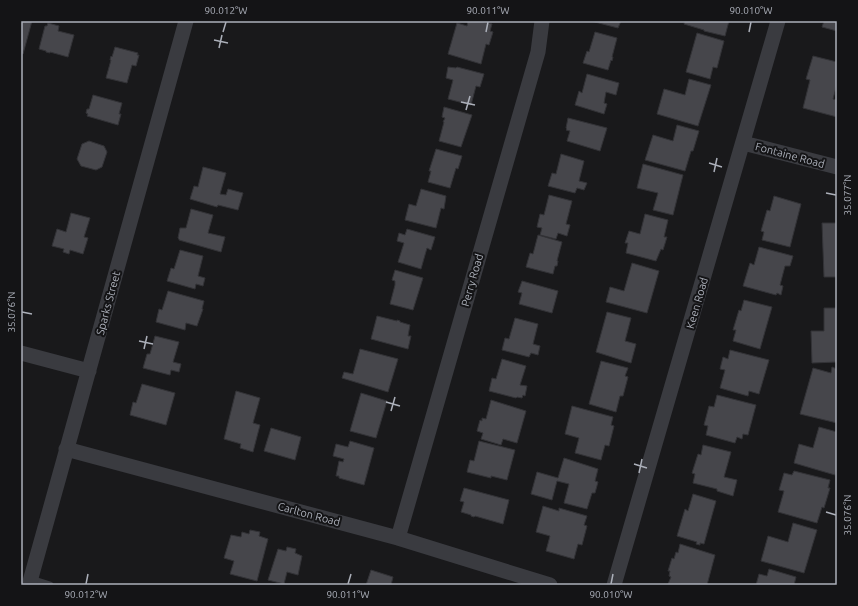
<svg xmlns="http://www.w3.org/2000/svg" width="858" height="606" viewBox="0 0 858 606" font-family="Ubuntu,sans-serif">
<rect width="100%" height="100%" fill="#19191b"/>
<!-- building -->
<path fill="#46464b" stroke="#333337" d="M21,21H32L23,54L21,53Z
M468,21H480L492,24L490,31L493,32L489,45L486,44L481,64L448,54L457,23L467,26Z
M591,21H621L618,28Z
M685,21H729L725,36L704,31V30L684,24Z
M824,21H837V31L822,27Z
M48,23L59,26L58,31L74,35L68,57L50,52V53L46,52V51L39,49L45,26H47Z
M595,32L617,38L612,57H613L612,61L611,60L608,70L583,63L587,51L589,52Z
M697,33L724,41L717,68L713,67L710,79L686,72Z
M115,47L138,53L137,55H139L136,66L132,65L127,83L106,78L111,60H110L111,56L112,57Z
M813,56L837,62V84L833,99L837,100V117L803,108L810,80L806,79Z
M448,67L456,68L457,67L484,74L480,87L476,86L471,105L448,99L453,80L446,78Z
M587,74L619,83L616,95L606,92L604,103L607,104L604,114L575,105L579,91L582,93Z
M689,79L711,85L698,126L657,114L664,89L685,95Z
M93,95L122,103L119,114H121L118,125L87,116L88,114L86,113L87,109H89Z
M444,107L472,115L461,147L439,141L444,122H443L445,118L442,117Z
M568,118L607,128L600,151L567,141L570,131L566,130L567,129L566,128Z
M677,125L699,131L693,151H691L685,171L645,160L653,135L673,141Z
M89,141L104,146L107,152L102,167L96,170L81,166L77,159L82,144Z
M436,149L462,156L458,169L456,168L450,188L428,182L431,171H429Z
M561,154L584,161L579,181L587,183L584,190L577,188L575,193L548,186L552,173L556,174Z
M643,164L683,175L673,215L653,210L658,193L637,188Z
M203,167L226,173L220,194L226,195L228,189L243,193L238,210L218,205L217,207L190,199L194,186L198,187Z
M421,189L446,196L444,209L441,208L436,228L405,220L409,204L416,206Z
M549,195L572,201L566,224L570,225L567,236L558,233L556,239L540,235L542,228L537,227L540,214L544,215Z
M774,196L801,204L790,247L762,240L764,232L761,231L767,210L770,211Z
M191,209L213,215L208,233L225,237L221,252L179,240V239L178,238L180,228H186Z
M71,213L90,218L84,237L88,238L83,254L70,250L69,254L63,252L64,249L52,246L57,229L66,232Z
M645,214L668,220L664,237H667L663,250L661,249L656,261L626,253L628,243H625L629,231L640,234Z
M822,223H837V277H824Z
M407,229L435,237L431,250L427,248L421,269L398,262L404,243L397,241L399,233L405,235Z
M538,235L562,242L557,261H558L557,266H555L553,274L526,267L530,253L533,254Z
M759,247L793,256L790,266H785L780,285L783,286L781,295L777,293L776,295L743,286L750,263L754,265Z
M180,250L203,256L198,276L205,278L203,286L196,284L195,289L167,281L171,268L174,269Z
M632,263L659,271L647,313L606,302L610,287L624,291Z
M395,270L423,278L413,310L390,304L395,285V281L392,280Z
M522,281L558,291L552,313L519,304L522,293L518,292Z
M168,291L204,301L202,309H203L197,326L186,323L185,330L156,322L159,309L162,310Z
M744,300L772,307L760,349L733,341L736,330H733L739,310L741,311Z
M824,308H837V362L812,363L811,331H824Z
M607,312L631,318L625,341L636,344L631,363L596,352Z
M377,316L397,321V320L400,321V322L410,325L408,336H411L408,349L371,339Z
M515,318L538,324L533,344L540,346L538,355L531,353L529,357L502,350L505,338L509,339Z
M155,336L179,342L173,362L181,364L179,372L171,370L170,375L143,368L147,354H150Z
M360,349L398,359L388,392L342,378L344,372L353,374Z
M730,350L769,360L759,394L749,391L748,396L720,388L725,370L720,369L723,357L728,359Z
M502,359L526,366L520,385L527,386L525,396L523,395L522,398L517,397L516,398L489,391L492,378L496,379Z
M601,361L628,368L625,376L628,377L623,396H620L616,412L589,404Z
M832,367L837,369V423L800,414L813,368L831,373Z
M142,384L175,393L166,425L130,415L133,402L136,403Z
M236,391L260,398L253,423L260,425L253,452L240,448L241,444L224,439Z
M361,393L387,401L376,438L350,431Z
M717,395L756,405L748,435L743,434L742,439L737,437L735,443L706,435L708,426L704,425L709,406L714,407Z
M491,400L526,411L517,443L503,439L501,445L481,439L483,433L477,431L480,420L482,421V418L486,419Z
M572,406L613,417L611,425L614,426L609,446L605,445L601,460L575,453L579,438L565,434Z
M819,427L837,432V467L835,475L794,463L799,444L813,448Z
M271,428L301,437L295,460L264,451Z
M350,441L374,448L364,485L339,478V476H336L339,461L343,462L344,459L333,456L336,444L348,447Z
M479,441L515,450L507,480L491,476V478L467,472L470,460L474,461Z
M703,445L731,452L724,477L737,480L733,496L717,491V489L693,483L695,474L692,473L698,454L701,455Z
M564,458L598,469L595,481L598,482L595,493H592L587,509L564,503L569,484L557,481L552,500L531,494L537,472L558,478Z
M794,471L830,480L828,488H830L824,508L822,507L817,523L778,512L784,491L779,490L784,473L792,475Z
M464,488L509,500L503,524L475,516L474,517L471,516V515L461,512L464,502L460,501Z
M693,494L716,501L704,544L700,543V545L696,544L697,542L677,536L685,509L688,511Z
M543,506L559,511V508L587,516L584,525L587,526L582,545L578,544L574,559L546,551L550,536L536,532Z
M793,523L817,530L804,573L761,561L768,536L788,542Z
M250,530L260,532L259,536L268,539L257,581L230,574L234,561L224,558L231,535L241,537L242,532L249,534Z
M680,544L715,555L707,585L668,584L671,577L669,576L670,571H668L672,558L674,559L676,552L678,553Z
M287,547L296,549L295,553L302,556L298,575L287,572L284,584L268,580L278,549L286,551Z
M769,569L796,577L794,585H756L759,574L767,576Z
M371,570L393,577L391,585H366Z"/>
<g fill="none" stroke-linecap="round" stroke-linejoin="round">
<!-- service -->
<path stroke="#3a3b40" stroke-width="7" d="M31,579L50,585"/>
<!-- minor -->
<path stroke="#3a3b40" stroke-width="15" d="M743,143L837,167
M21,353L89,371
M66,449L398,538L550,585
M398,538L538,52L542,21
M29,585L186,21
M614,585L778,21"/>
</g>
<!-- ticks -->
<path fill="none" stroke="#acb0ba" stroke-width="1.5" d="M223,32L226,22M486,32L488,22M749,32L751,22M214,40L228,43M219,48L222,35M461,102L475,105M466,110L470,96M709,163L722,167M714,172L717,158M826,193L836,195M22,312L32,314M139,341L153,344M144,349L147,336M386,402L400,406M391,411L395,397M634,464L647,468M639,473L642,459M826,512L836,515M86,584L88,574M348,584L351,574M611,584L613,574"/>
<g text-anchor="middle" stroke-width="4" stroke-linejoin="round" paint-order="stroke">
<!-- street labels -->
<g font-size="11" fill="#acb0ba" stroke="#141416">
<text transform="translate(790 155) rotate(15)" y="4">Fontaine Road</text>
<text transform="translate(472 280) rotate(-74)" y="4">Perry Road</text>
<text transform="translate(108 303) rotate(-75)" y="4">Sparks Street</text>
<text transform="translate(697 303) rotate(-74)" y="4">Keen Road</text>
<text transform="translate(309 514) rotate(15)" y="4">Carlton Road</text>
</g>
</g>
<!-- border -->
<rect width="858" height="606" fill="none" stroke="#141416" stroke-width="44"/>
<rect x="22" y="22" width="814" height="562" fill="none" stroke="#acb0ba" stroke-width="1.5"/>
<g font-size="10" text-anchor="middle" fill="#acb0ba">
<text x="226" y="14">90.012°W</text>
<text x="488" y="14">90.011°W</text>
<text x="751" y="14">90.010°W</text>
<text transform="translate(847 195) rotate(-90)" y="4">35.077°N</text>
<text transform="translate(11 312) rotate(-90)" y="4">35.076°N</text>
<text transform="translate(847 515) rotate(-90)" y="4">35.076°N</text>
<text x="86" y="598">90.012°W</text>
<text x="348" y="598">90.011°W</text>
<text x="611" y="598">90.010°W</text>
</g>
</svg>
